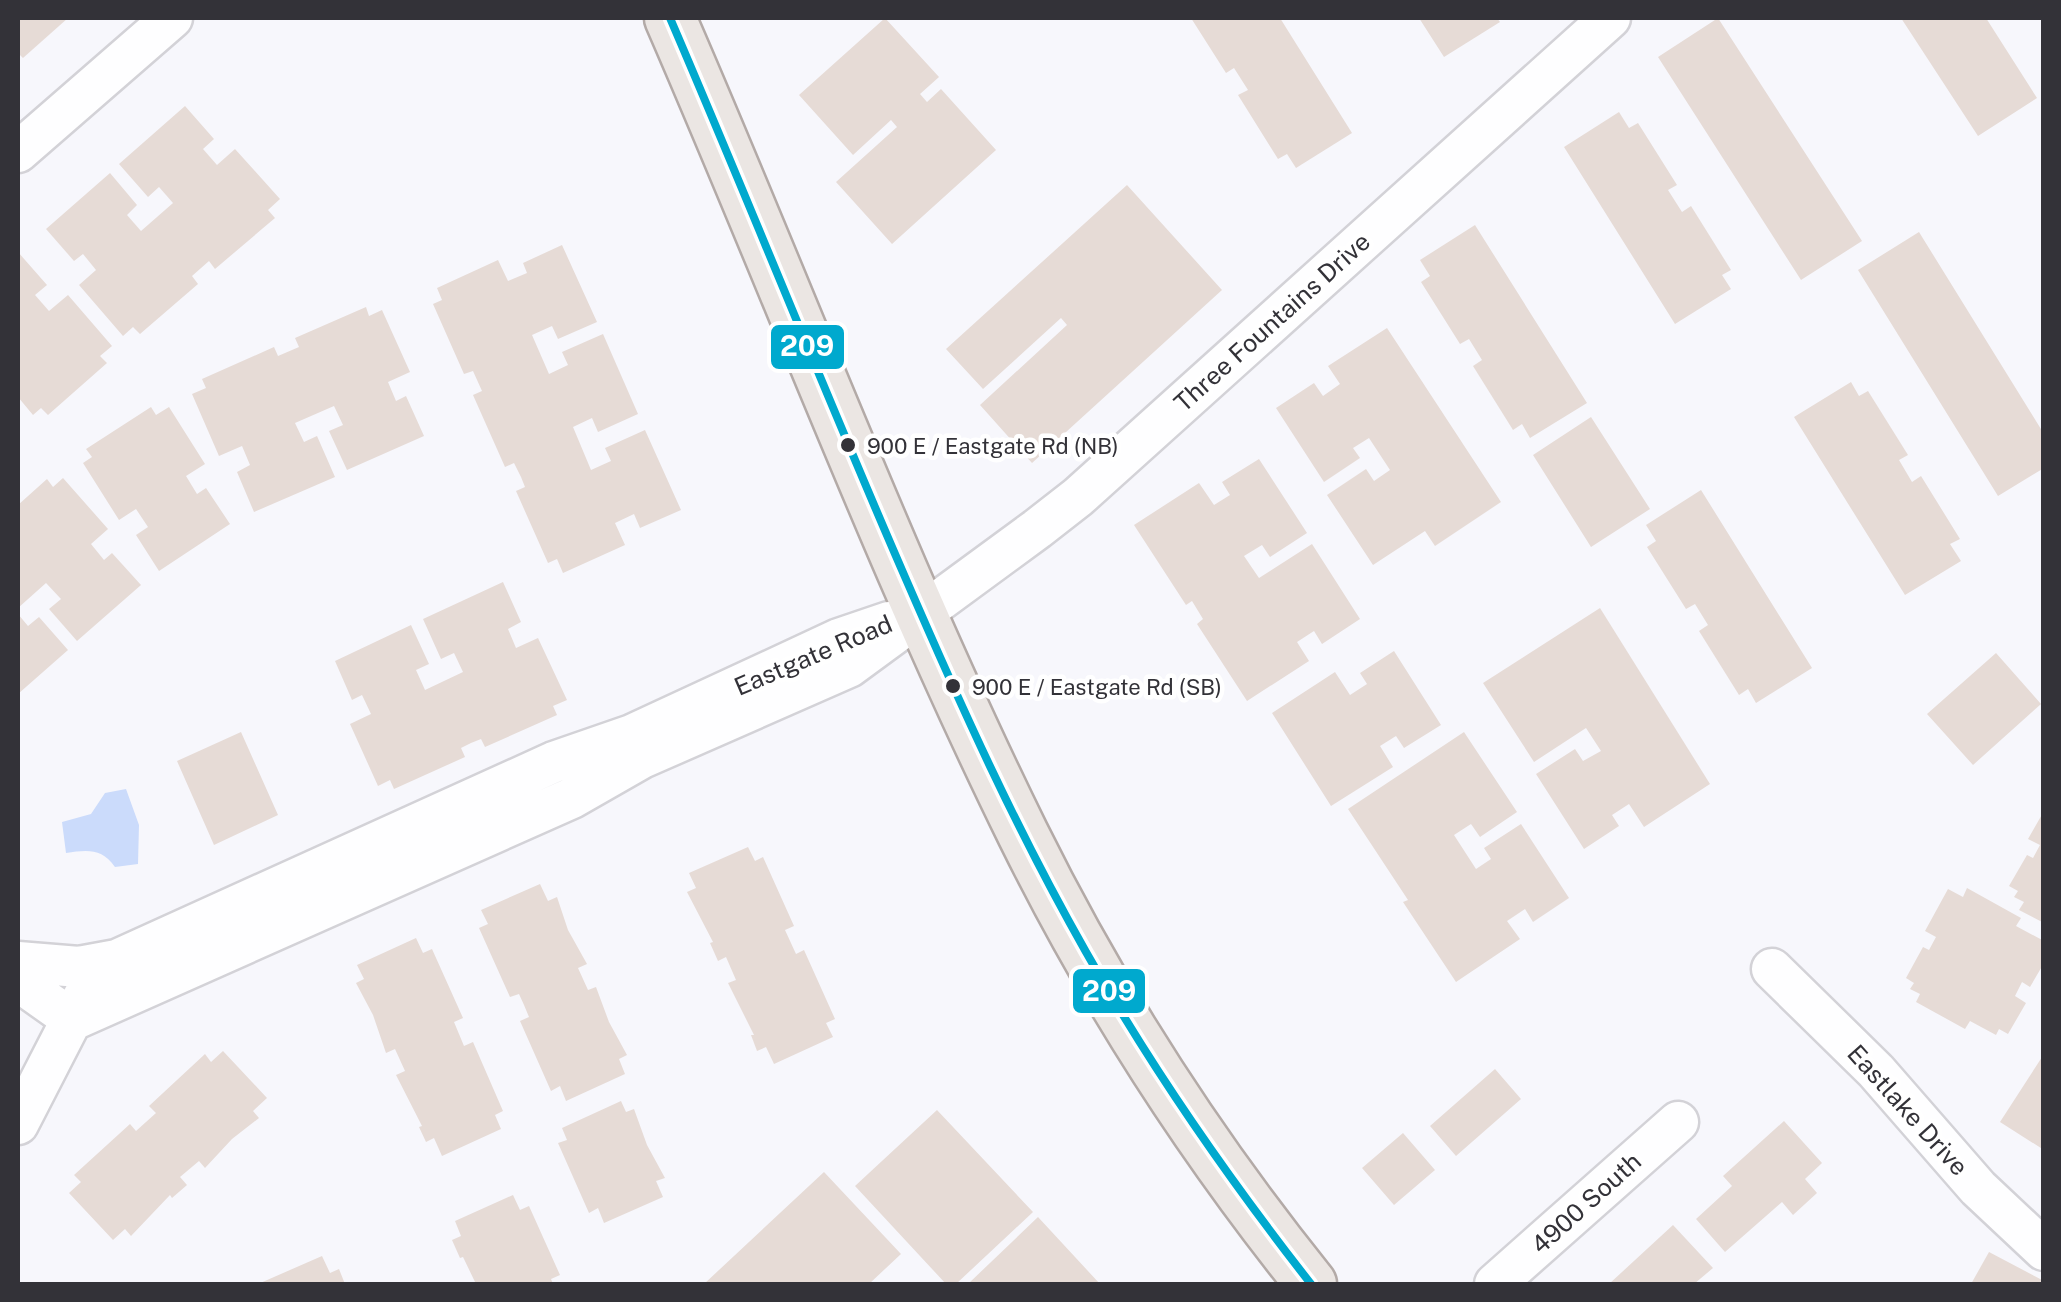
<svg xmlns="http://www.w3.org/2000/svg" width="2061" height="1302" viewBox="0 0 2061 1302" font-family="'Public Sans',sans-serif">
<rect width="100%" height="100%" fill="#f7f7fc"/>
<!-- water -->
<path fill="#cbdbfb" d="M126,789L139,825L138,864L115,867C102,848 87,850 66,853L62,822L91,814L105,793Z"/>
<!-- building -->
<path fill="#e6dbd6" d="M18,18H68L23,58L18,53Z
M885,18L939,77L920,94L927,102L941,89L996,150L892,244L836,182L897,127L891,120L853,155L799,95Z
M1191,18H1280L1352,133L1296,168L1287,154L1278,159L1238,95L1248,90L1234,68L1226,73Z
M1419,18H1497L1500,22L1444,57Z
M1718,18L1862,241L1801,280L1658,57Z
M1901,18H1986L2037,98L1978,136Z
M185,106L214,139L203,149L217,165L235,149L280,199L268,210L275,218L215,269L209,261L192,276L198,284L140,334L133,327L123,336L79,285L96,270L83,254L74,261L46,229L110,173L137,205L127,215L141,231L173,203L159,187L148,197L119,164Z
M1619,112L1629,128L1638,123L1677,185L1668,190L1682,212L1691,206L1731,270L1722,275L1731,289L1675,324L1564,147Z
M1127,185L1222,290L1032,463L980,405L1067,325L1061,318L983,389L946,349Z
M1475,225L1587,403L1530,438L1522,424L1513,430L1473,366L1482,360L1469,339L1460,344L1421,282L1430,276L1420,260Z
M1919,232L2044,434V468L1998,496L1858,270Z
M562,245L597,322L558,339L552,326L532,335L549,374L568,365L562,352L603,334L638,414L598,432L592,418L573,427L591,470L611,461L605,448L645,430L681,510L640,528L634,514L615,523L625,545L563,573L557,559L548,563L516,491L525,487L521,477L514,463L505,467L473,395L482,391L473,371L464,374L433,304L442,300L437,288L498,260L508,281L527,273L523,263Z
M18,252L47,285L35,295L49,311L68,295L112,346L100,356L107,363L48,415L41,408L33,415L18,397Z
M366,307L369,316L382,310L410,372L388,382L396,401L406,396L424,436L347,470L329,431L343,425L334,406L295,423L304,442L317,436L335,477L254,512L237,472L250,465L242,446L219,456L192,394L206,388L202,379L274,347L278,356L299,347L295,338Z
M1387,328L1501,502L1435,546L1425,531L1373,565L1327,495L1366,469L1374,481L1390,470L1369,438L1353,448L1360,458L1324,482L1276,408L1314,383L1323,396L1340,384L1328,366Z
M1851,382L1859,396L1868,391L1908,455L1899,460L1912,482L1921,476L1960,539L1950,544L1961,561L1905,595L1794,417Z
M151,407L156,415L169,407L205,464L186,476L197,494L206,488L230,524L159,571L136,535L148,527L136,509L119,520L83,463L92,457L86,449Z
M1591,417L1650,509L1591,547L1533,455Z
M1259,459L1307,533L1270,557L1262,545L1244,556L1259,578L1312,544L1360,619L1322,644L1314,631L1297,642L1309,661L1247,701L1197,624L1203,619L1192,601L1186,605L1134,525L1199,483L1214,505L1230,495L1222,482Z
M63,478L108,529L91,544L104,560L112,553L141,585L77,641L49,609L61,599L46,583L18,608V505L47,479L53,487Z
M1701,490L1812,668L1756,703L1748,689L1739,695L1699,631L1708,625L1695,604L1686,609L1647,547L1656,541L1646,525Z
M503,582L521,622L508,629L516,648L538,638L567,700L553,706L557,715L485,747L481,739L471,743L461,748L465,757L394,789L390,780L378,786L350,724L371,714L362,695L352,700L335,661L411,625L429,664L416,670L425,690L463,672L454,653L441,659L423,619Z
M1600,608L1710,784L1644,827L1629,804L1612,815L1619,826L1584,849L1536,774L1575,749L1583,761L1601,751L1586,728L1534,762L1483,683Z
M18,614L28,626L39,617L68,650L18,694Z
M1394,651L1441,725L1404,748L1396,736L1380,746L1393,767L1331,806L1272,713L1335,672L1350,695L1367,684L1360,673Z
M1996,653L2041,704L1973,765L1927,714Z
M241,732L278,815L214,845L177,761Z
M1464,732L1517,812L1480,837L1471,824L1454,835L1476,869L1491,859L1484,848L1521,824L1569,898L1533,922L1525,909L1507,921L1520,939L1456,982L1403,902L1408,900L1348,809Z
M2044,811V923L2019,910L2024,902L2014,897L2018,891L2009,886L2027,855L2033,858L2040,845L2028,839Z
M748,847L755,861L763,857L794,926L785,930L796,954L804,950L835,1019L826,1023L833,1037L774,1064L766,1047L757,1051L751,1035H754L728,983L736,980L726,957L718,961L710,943L713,942L687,892L696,888L689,873Z
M540,884L548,901L557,897L568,930L587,964L578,968L588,990L596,987L609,1022L627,1055L619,1059L625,1074L566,1101L560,1086L551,1091L520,1021L529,1017L524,1005L519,994L510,997L479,928L488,924L481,910Z
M1967,888L2021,918L2016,926L2044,941V963L2030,987L2022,982L2015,996L2026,1003L2008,1034L1999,1029L1996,1035L1970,1021L1965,1029L1916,1002L1920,994L1910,989L1914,983L1906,978L1923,947L1929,950L1936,937L1925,931L1948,889L1963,897Z
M416,938L423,953L432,949L463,1018L454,1022L464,1046L473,1042L503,1111L495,1115L501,1129L442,1156L434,1138L426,1142L419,1127L422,1126L396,1075L405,1071L395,1049L386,1053L373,1015L356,983L364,979L357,965Z
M223,1051L267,1098L253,1111L259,1118L232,1139L205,1168L199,1161L180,1177L187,1185L172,1198L170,1195L131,1236L125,1229L113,1240L69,1193L81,1182L74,1175L130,1124L136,1131L156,1113L149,1106L205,1054L211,1062Z
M2044,1054V1150L2000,1122Z
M1495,1069L1521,1099L1456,1156L1430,1126Z
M621,1101L626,1112L634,1109L647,1145L665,1178L656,1181L663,1197L604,1223L598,1208L589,1213L558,1143L567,1140L562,1128Z
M937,1110L1033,1212L956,1284H946L855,1186Z
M1784,1121L1822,1163L1805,1179L1817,1193L1793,1215L1782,1202L1725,1252L1696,1219L1732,1186L1723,1176Z
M1403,1133L1435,1170L1394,1205L1362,1168Z
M824,1172L901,1254L869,1284H704Z
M513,1195L520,1210L529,1206L560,1275L551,1279L553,1284H476L463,1257L460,1258L452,1240L461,1236L455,1221Z
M1038,1217L1100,1284H968Z
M1673,1225L1713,1268L1694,1284H1609Z
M1989,1252L2044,1281V1284H1971Z
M322,1256L330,1273L339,1269L345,1284H258Z"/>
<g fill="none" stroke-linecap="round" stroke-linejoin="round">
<!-- minor casing -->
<g stroke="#d3d2d7" stroke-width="45">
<path id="minor" d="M18,152L172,18
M18,962L79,967L117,960
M1772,969L1876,1071L1978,1188L2044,1250
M18,981L73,1020
M73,1020L572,798L642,758L849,667L1037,529L1078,497L1610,18
M18,1124L89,986L117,960L554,762L632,735L839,639L889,622
M1495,1284L1678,1122"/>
</g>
<!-- major casing -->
<g stroke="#b3aaa7" stroke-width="55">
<path id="major" d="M670,18C788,289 892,568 1023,834C1102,994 1200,1146 1311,1284"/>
</g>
<!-- minor -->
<use href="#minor" stroke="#fefeff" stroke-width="40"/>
<!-- major -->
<use href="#major" stroke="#ebe6e3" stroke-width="50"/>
<!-- bus-1 casing -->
<g stroke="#fff" stroke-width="15">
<path id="bus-1" d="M670,18C750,204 824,391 905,577C960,704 1017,831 1086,952C1152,1069 1228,1178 1311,1284"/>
</g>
<!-- bus-1 -->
<use href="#bus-1" stroke="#00a9ce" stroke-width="8"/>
</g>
<!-- markers -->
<g fill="#333238" stroke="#fff" stroke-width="4">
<circle cx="848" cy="445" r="9"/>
<circle cx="953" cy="686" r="9"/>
</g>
<g text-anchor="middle" stroke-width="9" stroke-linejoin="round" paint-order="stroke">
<!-- bus labels -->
<g font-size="22" fill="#333238" stroke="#fff" text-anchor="start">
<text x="867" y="454">900 E / Eastgate Rd (NB)</text>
<text x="972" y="695">900 E / Eastgate Rd (SB)</text>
</g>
<!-- street labels -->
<g font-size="25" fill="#333238" stroke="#fff">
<text transform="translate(1272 322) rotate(-42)" y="9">Three Fountains Drive</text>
<text transform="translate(813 655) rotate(-23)" y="9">Eastgate Road</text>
<text transform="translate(1908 1110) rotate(48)" y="9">Eastlake Drive</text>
<text transform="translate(1586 1203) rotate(-42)" y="9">4900 South</text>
</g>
</g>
<g stroke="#fff" stroke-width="4">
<rect x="769" y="323" width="77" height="48" rx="10" fill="#00a9ce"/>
<rect x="1071" y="967" width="76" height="48" rx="10" fill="#00a9ce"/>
</g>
<g font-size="28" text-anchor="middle" font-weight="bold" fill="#fff">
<text x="807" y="356">209</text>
<text x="1109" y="1001">209</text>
</g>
<!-- border -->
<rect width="2061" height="1302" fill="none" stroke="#333238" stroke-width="40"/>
</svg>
